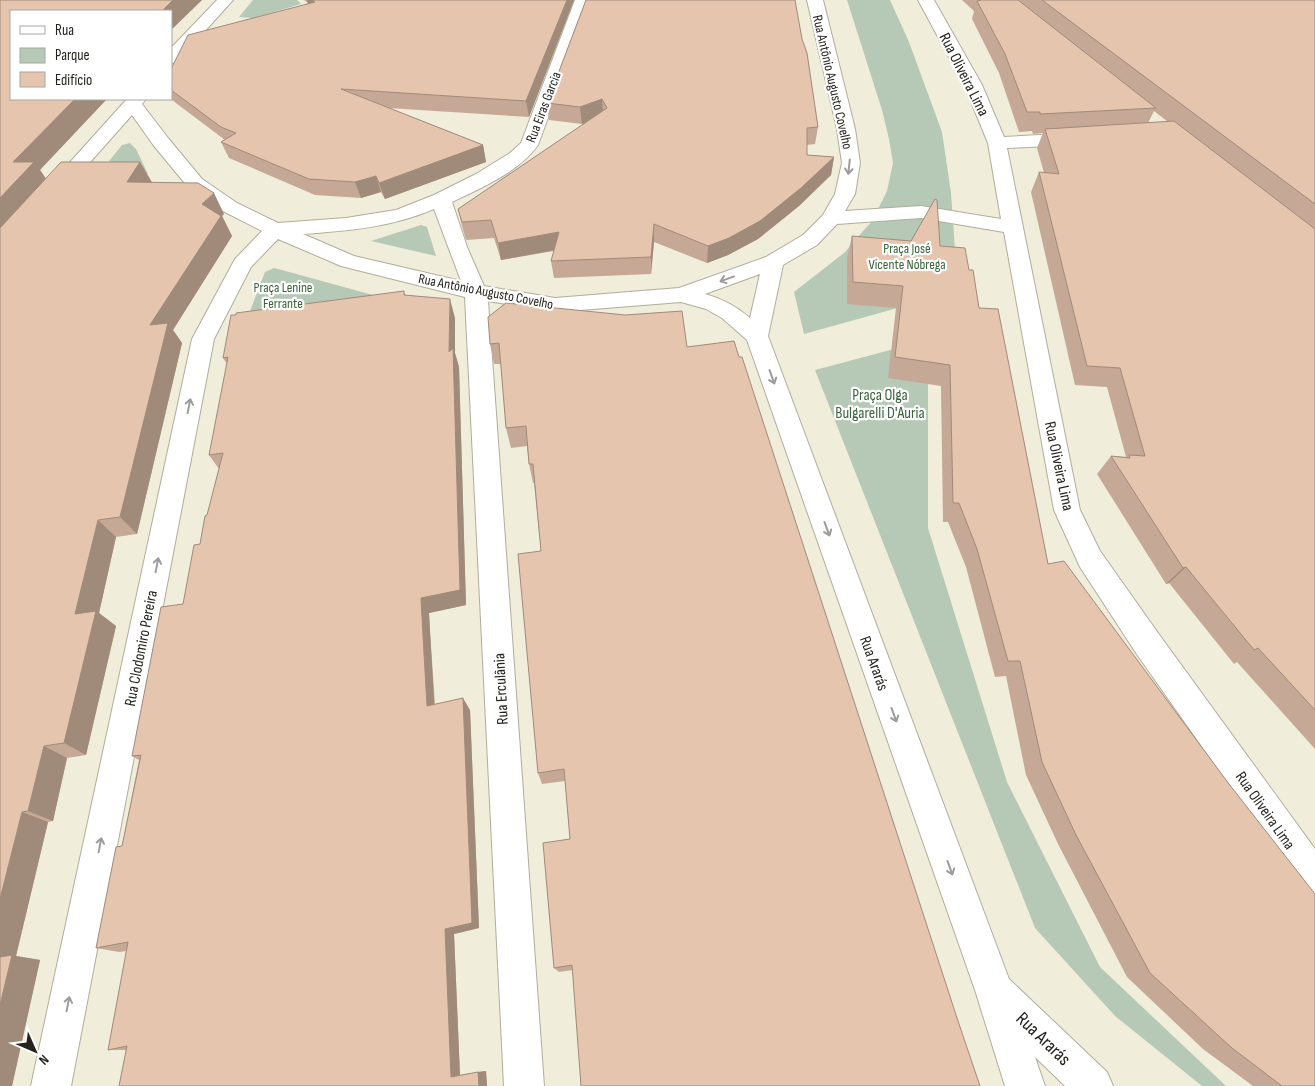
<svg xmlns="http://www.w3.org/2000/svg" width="1315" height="1086" viewBox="0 0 1315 1086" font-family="'Sofia Sans Condensed',sans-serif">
<rect width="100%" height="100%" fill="#f1eddb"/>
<!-- green -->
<path fill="#b6c9b6" d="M253,0H297L301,4L253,18L239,17Z
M847,0H890L909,42L942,132L951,193L959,306L912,304L804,334L794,292L844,253L872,221L887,191L893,163L889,139L882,110Z
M130,143L136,149L148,174L98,175L122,145Z
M421,225L427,227L436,256L371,241Z
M274,268L282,270L409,305L245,324L265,272Z
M928,340V528L1007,782L1100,967L1226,1086H1202L1115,1016L1035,928L815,370Z"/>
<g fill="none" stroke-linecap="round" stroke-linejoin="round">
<!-- minor casing -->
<g stroke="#b1ad9c" stroke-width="2">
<path id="minor" d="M217,0H233L177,62L171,63V48Z
M575,0H591L538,145C519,172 481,188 452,202L467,247L484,286L555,298L679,288L766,257L803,235L823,215L835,194L842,163L837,129L807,0H823L855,129L860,163L855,194L845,211L921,206L1001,219L988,143L964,85L918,0H934L982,85L1004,137L1078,133L1084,135L1087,139L1084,143L1078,145L1007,148L1080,510L1100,551L1158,633L1315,849V896L1303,890L1136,653L1080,567L1054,510L1004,232L921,218L837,224L817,245L783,265L768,336L1009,979L1107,1072L1113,1086H1065L1035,1057L1045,1086H1005L975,990L747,340L722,318L706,309L681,302L555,312L488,301L544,1086H504L465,297L341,266L278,239L251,267L214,339L71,1086H31L192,339L235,259L262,231L223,211L188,187L154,146L132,115L61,195L54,197L47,195L44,191L127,99H146L142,104L168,138L202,179L237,203L278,223L346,218L396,210L434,195L476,174L510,153L521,143ZM434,209L461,281L354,256L303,234C348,231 392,227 434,209ZM760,274L750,318C736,306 723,299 705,294Z"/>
</g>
<!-- minor -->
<use href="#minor" fill="#fff" fill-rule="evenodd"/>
</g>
<!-- wall -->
<path fill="#c5a996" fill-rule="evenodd" d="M0,0H202L171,30V11L40,170L46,179L140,162L152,182L224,214L222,216L232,236L173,330L182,343L137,534L116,537L99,613L116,626L86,755L67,758L53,821L48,822L16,956L40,960L12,1086H0Z
M304,0H574L529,117L388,108L483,145L486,162L385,199L381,192L361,198L315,195L229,158L221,142L225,140L172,100L171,99V69L308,3Z
M586,0L818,127L815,144L807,145V155L834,157L831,175L799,206L758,239L728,255L707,263L654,242L651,274L554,278L551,261L554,251L501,260L494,238L466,240L462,226L458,209L584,124H582L549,120L547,103Z
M962,0H1315V749L1237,662L1234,664L1169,583L1166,584L1097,474L1111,456L1126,457L1107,387L1075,385L1031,192L1039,172L1044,173L1037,148L1043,133L1033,134L1032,131L1019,132L999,73L972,19L974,11ZM1154,111L1168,122L1148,123Z
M852,236L940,246L969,270L1048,564L1315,1086H1253L1203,1049L1127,977L1058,844L1026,775L1006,676L995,677L966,567L948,522H943L941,386L888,378L896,308L847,304V258Z
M404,291L405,295L455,318V353L459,367L466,605L429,613L430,632L435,704L470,710L479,928L454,934L460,1075L478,1072L486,1071L487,1086H119L126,1050H108L127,951L119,952L96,948L122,846L139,760L132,756L183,604L200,544L219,469L209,455L227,364L223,358Z
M625,315L573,970L559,972L554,968L570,839L565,781L542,784L538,773L541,551L534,483H533L529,464L527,446L511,448L506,428L501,364H494L490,344Z"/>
<!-- shaded-wall -->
<path fill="#a08a7a" d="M173,0H202L171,30V11H162Z
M307,0H313L314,3L308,4Z
M567,0H574L529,117L526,101Z
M75,99H107L40,170L49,183L0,236V184L13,162Z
M602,99L603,116L582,124L580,107Z
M483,145L486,162L385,199L379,183Z
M834,157L831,175L799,206L758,239L728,255L707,263L708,246Z
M140,162L152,183L127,182Z
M376,176L381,192L361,198L355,182Z
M214,193L224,214L222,216L232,236L173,330L182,343L137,534L120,517L150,325L202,204Z
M654,224V242L651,274V257Z
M559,232L561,249L501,260L498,243Z
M450,299L455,318V353L459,367L466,605L429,613L435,718L427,706L421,598L449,352Z
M98,520L116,537L99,613L116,626L86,755L64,743L75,614Z
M1186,567L1169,583L1166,584L1183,568Z
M463,698L470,710L479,928L454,934L460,1076L451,1077L445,929Z
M44,746L67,758L53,821L28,811Z
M22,812L48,822L16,956L40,960L12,1086H0V899Z
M486,1071L487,1086H479L478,1072Z"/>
<!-- building -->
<path fill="#e5c5ae" stroke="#a08a7a" d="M0,0H173L162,11H11V99H75L13,162H34L0,198Z
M313,0H567L526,101L341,89L483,145L379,183L376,176L355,182L309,179L221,142L236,133L221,127L171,90V69L188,35L315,2Z
M586,0H795L802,39L807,53L818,127L807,128V155L834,157L801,188L760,221L729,238L708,246L654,224L651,257L551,261L559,232L498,243L491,220L462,222L458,209L607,108L602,99L580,107L547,103Z
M982,0H1018L1156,108L1040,114V112H1027L1005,54L977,1Z
M1042,0H1315V204Z
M1174,121L1315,229V710L1258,648L1254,650L1186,567L1183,568L1111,456L1130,458L1129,455L1145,456L1120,368L1087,366L1039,172L1059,174L1045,129Z
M61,162H140L127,182L198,183L214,193L202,204L221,216L150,325L168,323L120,517L98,520L75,614L96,611L64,743L44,746L28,811L22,812L0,899V228Z
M935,199L937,200L940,246L965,248L969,270H973L979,308L998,309L1048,564L1064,561L1229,784L1315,894V1086H1282L1232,1048L1150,973L1076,835L1042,762L1020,661H1008L977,549L959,503H953L950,365L895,357L903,286L853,282L852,236L911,241Z
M404,291V295L450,299L449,352L453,348L460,590L421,598L422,618L427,706L463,698L472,923L445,929L451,1077L478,1072L479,1086H119L127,1046L108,1050L128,942L96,948L116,847L122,846L141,755L132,756L161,607L183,604L194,545L200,544L205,516L207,515L223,453L209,455L228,357L223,358L231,315H236V313Z
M506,303L625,315L682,311L687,347L734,341L739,357H742L957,1018L980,1086H581L572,965L554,968L543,843L570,839L564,769L538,773L518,554L541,551L533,464H529L526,426L506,428L499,343L490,344L488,317Z
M12,955L0,1005V957Z"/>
<!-- one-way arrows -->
<defs><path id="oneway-shaft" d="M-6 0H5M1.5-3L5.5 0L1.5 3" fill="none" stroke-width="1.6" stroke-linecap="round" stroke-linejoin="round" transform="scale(1.25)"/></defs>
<g stroke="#9c9c99">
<use href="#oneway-shaft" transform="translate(849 167) rotate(96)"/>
<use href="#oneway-shaft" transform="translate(727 279) rotate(160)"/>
<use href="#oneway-shaft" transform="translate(772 377) rotate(70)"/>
<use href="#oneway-shaft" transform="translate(189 406) rotate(-79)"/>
<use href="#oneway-shaft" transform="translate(827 529) rotate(70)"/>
<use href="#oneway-shaft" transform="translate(157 565) rotate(-79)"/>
<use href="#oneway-shaft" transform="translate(894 715) rotate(70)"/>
<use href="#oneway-shaft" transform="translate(100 845) rotate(-79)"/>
<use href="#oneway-shaft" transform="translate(950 868) rotate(70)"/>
<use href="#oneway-shaft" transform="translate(68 1004) rotate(-79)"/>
</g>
<g text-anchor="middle" stroke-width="4.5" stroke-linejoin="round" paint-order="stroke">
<!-- far-street labels -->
<g font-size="14" fill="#24221c" stroke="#fff">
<text transform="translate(833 82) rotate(77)" y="5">Rua Antônio Augusto Covelho</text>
<text transform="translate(543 107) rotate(-69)" y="5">Rua Eiras Garcia</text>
<text transform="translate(486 291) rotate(11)" y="5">Rua Antônio Augusto Covelho</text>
</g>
<!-- far-park labels -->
<g font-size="14" fill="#39623a" stroke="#fff">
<text x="907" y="253">Praça José<tspan x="907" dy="16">Vicente Nóbrega</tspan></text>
<text x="283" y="292">Praça Lenine<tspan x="283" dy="16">Ferrante</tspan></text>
</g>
<!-- street labels -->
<g font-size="16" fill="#24221c" stroke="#fff">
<text transform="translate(965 74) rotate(63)" y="6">Rua Oliveira Lima</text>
<text transform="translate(1060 466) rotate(78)" y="6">Rua Oliveira Lima</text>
<text transform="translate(140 648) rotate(-79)" y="6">Rua Clodomiro Pereira</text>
<text transform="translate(875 663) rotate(70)" y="6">Rua Ararás</text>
<text transform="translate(500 689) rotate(-93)" y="6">Rua Erculânia</text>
<text transform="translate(1266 810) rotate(55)" y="6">Rua Oliveira Lima</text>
</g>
<!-- park labels -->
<g font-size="16" fill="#39623a" stroke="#fff">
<text x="880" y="400">Praça Olga<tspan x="880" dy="18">Bulgarelli D'Auria</tspan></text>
</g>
<!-- near-street labels -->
<g font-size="19" fill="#24221c" stroke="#fff">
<text transform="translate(1044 1038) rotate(44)" y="7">Rua Ararás</text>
</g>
</g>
<!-- legend -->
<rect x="10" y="10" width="162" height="90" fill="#ffffff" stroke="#a7a7a4"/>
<rect x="20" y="26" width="25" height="8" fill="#ffffff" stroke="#a7a7a4"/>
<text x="55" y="35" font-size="15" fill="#24221c">Rua</text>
<rect x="20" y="48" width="25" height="15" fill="#b6c9b6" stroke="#a7a7a4"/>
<text x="55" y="60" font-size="15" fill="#24221c">Parque</text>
<rect x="20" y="72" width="25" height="15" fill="#e5c5ae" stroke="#a7a7a4"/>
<text x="55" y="85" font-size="15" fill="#24221c">Edifício</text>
<!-- north arrow -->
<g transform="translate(35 1051) rotate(135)" stroke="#ffffff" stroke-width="4" paint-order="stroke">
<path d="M0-4L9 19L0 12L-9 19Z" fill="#24221c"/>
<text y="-8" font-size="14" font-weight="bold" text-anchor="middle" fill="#24221c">N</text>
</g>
</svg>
